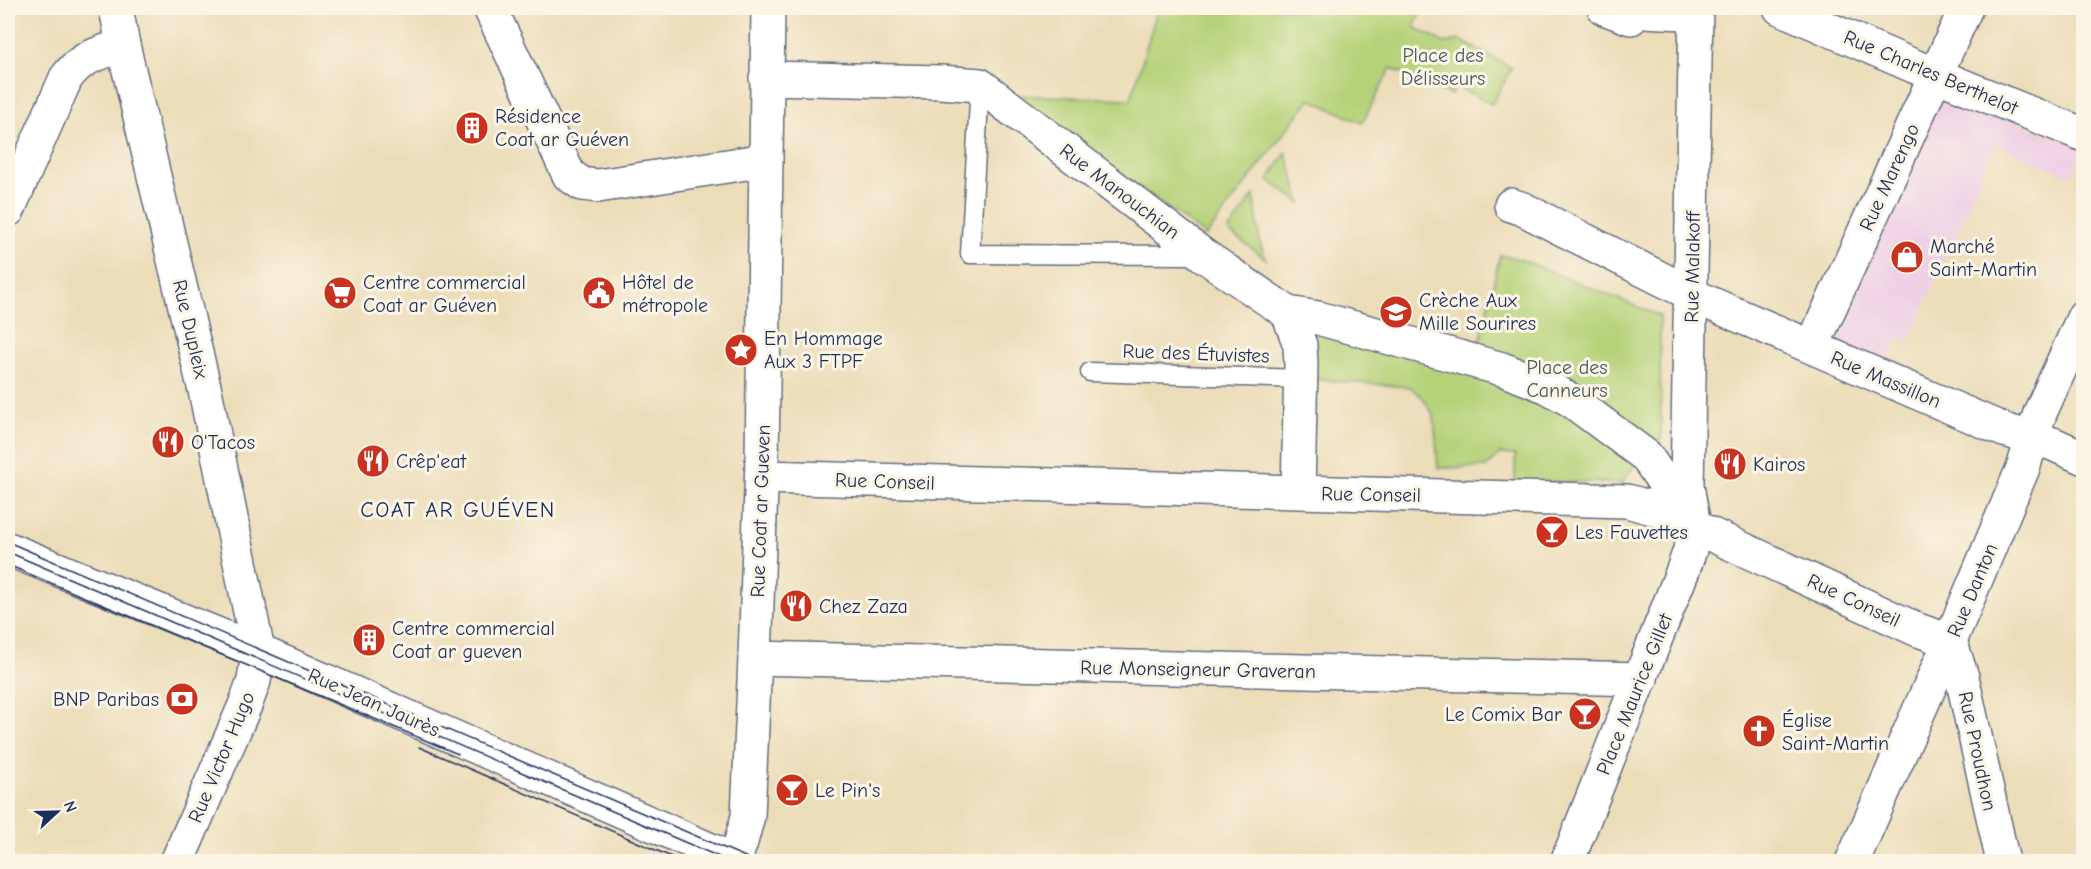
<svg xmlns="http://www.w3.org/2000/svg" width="2091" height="869" viewBox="0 0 2091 869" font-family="'Comic Neue',sans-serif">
<rect width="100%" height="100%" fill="#fcf5e5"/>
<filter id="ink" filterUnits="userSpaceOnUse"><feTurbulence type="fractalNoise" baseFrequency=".0167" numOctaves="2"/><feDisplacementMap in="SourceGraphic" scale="12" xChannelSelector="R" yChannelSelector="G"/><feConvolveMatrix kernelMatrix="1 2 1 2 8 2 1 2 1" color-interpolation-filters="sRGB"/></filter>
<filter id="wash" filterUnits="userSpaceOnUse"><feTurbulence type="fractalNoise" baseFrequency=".008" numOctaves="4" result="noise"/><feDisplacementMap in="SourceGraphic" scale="24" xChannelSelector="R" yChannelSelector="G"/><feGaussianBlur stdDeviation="1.35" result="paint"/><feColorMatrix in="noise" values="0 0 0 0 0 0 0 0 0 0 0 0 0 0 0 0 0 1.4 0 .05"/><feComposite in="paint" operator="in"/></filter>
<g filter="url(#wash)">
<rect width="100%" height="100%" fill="#ecddb9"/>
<!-- built -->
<path fill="#efd0e6" d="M1940,90L2083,150L2072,177L1995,144L1909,342L1898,337L1885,367L1831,342Z"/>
<!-- green -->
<path fill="#b5d278" stroke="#68806b" stroke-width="1.5" d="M1158,8H1423L1414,27L1444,43L1460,40L1512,68L1492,104L1455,86L1451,95L1391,68L1362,123L1310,99L1206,236L1012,95L1131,99Z
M1286,153L1301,203L1268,180Z
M1254,195L1260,243L1266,259L1228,231Z
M1500,255L1520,259L1660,316L1661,447C1642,453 1633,465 1623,483L1515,481V455L1500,454L1486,467L1438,468L1434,416L1423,398L1410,387L1312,379L1308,307L1480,342Z"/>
</g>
<g filter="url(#ink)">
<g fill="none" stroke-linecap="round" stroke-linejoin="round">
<!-- lane casing -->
<g stroke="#646c7e" stroke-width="21">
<path id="lane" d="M1631,18L1696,21
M980,85L970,254L1199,255
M1090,372L1300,379"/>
</g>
<!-- street casing -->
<g stroke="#646c7e" stroke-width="36">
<path id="street" d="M490,8L569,175L582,184L598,186L766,160
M1604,8L1631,18
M1780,8L1916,67L2084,135
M766,78L940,82L980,85L1203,255L1288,313L1300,345L1301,365L1298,492
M1511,205L1523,209L1705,301L2004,430L2053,444L2084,458
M8,210L66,78C82,56 98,54 123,45
M1288,313L1318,318L1502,369L1548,387L1572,401L1646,456L1689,519
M1812,347L1966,8
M762,477L1627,501L1656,509L1918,630L1950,641L1962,677L2003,862
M8,549L258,651L738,862
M755,658L1641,679
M734,862L741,842L748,816L755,658L762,461L768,8
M1567,862L1683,570L1690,550L1694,525L1687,486L1696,8
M1852,862L1950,641L2023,468L2040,413L2084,316"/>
</g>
<!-- secondary casing -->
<g stroke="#646c7e" stroke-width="36">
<path id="secondary" d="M116,8L123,45L206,395L258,651L254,681L246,703L177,862"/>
</g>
<!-- lane -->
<use href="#lane" stroke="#fff" stroke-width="18"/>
<!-- street -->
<use href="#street" stroke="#fff" stroke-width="33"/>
<!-- secondary -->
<use href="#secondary" stroke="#fff" stroke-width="33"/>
<!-- tram -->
<path stroke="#1b2f5e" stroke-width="1.5" d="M8,542L757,862
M8,552L731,862
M8,565L458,754
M419,747L683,862"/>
</g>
</g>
<!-- icons -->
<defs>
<g id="building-disc" transform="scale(1.725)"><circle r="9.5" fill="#c8321e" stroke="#fcf5e5"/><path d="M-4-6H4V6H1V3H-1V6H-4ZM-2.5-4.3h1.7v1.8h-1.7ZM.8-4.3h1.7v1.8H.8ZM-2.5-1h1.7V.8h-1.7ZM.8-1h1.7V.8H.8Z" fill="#fff"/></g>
<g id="shop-disc" transform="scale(1.725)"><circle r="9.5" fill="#c8321e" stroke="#fcf5e5"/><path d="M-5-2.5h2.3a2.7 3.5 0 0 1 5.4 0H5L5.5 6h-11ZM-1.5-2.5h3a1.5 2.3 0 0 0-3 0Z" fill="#fff"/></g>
<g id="supermarket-disc" transform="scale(1.725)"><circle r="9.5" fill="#c8321e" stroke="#fcf5e5"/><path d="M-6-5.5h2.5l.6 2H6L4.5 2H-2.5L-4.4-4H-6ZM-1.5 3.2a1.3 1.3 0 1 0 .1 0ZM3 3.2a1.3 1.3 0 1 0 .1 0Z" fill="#fff"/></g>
<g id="civic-disc" transform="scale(1.725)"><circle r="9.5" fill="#c8321e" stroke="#fcf5e5"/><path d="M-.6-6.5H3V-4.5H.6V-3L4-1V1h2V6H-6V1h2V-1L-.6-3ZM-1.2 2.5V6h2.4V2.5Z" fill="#fff"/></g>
<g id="school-disc" transform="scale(1.725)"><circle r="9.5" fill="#c8321e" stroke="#fcf5e5"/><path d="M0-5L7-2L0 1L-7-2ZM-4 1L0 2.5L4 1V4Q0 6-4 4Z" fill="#fff"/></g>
<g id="sight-disc" transform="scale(1.725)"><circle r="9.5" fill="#c8321e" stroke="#fcf5e5"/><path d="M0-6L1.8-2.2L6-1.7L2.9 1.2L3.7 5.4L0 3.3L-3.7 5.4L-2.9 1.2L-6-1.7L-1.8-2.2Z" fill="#fff"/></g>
<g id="restaurant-disc" transform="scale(1.725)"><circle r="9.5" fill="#c8321e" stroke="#fcf5e5"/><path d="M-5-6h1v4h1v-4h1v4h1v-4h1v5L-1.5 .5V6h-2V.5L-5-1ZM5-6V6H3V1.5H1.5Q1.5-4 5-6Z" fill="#fff"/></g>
<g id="bar-disc" transform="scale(1.725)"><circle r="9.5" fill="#c8321e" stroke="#fcf5e5"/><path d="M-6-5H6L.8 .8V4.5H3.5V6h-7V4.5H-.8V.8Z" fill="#fff"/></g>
<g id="bank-disc" transform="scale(1.725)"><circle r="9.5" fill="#c8321e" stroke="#fcf5e5"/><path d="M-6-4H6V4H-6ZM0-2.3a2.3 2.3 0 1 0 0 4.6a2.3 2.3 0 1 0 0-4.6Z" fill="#fff"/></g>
<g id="church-disc" transform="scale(1.725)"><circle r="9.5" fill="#c8321e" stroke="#fcf5e5"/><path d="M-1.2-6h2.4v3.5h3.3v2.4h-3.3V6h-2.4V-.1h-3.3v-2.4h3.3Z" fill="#fff"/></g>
</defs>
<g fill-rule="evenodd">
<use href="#building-disc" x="472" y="128"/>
<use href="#shop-disc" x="1907" y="257"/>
<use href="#supermarket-disc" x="340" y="293"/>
<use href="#civic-disc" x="599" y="293"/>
<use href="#school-disc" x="1396" y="312"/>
<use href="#sight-disc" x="741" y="350"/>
<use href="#restaurant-disc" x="168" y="442"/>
<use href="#restaurant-disc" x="373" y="461"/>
<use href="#restaurant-disc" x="1730" y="464"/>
<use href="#bar-disc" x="1552" y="532"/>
<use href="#restaurant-disc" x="796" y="606"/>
<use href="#building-disc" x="369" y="640"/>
<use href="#bank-disc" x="182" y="699"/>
<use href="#bar-disc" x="1585" y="714"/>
<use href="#church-disc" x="1759" y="731"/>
<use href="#bar-disc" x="792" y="790"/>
</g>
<g text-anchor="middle" stroke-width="6" stroke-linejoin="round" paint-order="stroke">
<!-- park labels -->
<g font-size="20" fill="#425864" stroke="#fcf5e5">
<text x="1443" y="62">Place des<tspan x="1443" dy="23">Délisseurs</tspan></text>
<text x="1567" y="374">Place des<tspan x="1567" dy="23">Canneurs</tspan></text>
</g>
<!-- street labels -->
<g font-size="20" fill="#1b2f5e" stroke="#fcf5e5">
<text transform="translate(1931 72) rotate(23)" y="7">Rue Charles Berthelot</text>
<text transform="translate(1889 177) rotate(-65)" y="7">Rue Marengo</text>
<text transform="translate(1120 191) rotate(37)" y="7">Rue Manouchian</text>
<text transform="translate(1692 267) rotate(-89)" y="7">Rue Malakoff</text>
<text transform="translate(191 329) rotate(77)" y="7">Rue Dupleix</text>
<text transform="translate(1196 353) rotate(2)" y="7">Rue des Étuvistes</text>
<text transform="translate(1886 379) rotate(23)" y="7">Rue Massillon</text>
<text transform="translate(885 481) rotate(2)" y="7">Rue Conseil</text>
<text transform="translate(1371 494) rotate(1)" y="7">Rue Conseil</text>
<text transform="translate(760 511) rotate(-88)" y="7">Rue Coat ar Gueven</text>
<text transform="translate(1972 590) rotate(-67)" y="7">Rue Danton</text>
<text transform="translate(1854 600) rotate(25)" y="7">Rue Conseil</text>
<text transform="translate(1198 669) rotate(1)" y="7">Rue Monseigneur Graveran</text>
<text transform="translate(1634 694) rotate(-68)" y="7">Place Maurice Gillet</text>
<text transform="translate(374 702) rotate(24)" y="7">Rue Jean Jaurès</text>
<text transform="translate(1978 751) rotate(78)" y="7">Rue Proudhon</text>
<text transform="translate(221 757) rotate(-67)" y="7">Rue Victor Hugo</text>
</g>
<!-- poi labels -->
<g font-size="20" fill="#1b2f5e" stroke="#fcf5e5" text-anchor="start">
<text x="495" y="123">Résidence<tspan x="495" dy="23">Coat ar Guéven</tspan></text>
<text x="1930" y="253">Marché<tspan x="1930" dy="23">Saint-Martin</tspan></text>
<text x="363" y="289">Centre commercial<tspan x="363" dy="23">Coat ar Guéven</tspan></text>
<text x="622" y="289">Hôtel de<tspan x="622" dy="23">métropole</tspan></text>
<text x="1419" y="307">Crèche Aux<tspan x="1419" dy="23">Mille Sourires</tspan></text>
<text x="764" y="345">En Hommage<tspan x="764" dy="23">Aux 3 FTPF</tspan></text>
<text x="191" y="449">O'Tacos</text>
<text x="396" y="468">Crêp'eat</text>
<text x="1753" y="471">Kairos</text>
<text x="1575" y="539">Les Fauvettes</text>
<text x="819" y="613">Chez Zaza</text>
<text x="392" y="635">Centre commercial<tspan x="392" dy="23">Coat ar gueven</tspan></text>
<text x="159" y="706" text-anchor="end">BNP Paribas</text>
<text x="1562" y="721" text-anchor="end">Le Comix Bar</text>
<text x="1782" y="727">Église<tspan x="1782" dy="23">Saint-Martin</tspan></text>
<text x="815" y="797">Le Pin's</text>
</g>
<!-- quarter labels -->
<g font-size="22" letter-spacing="1.5" fill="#1b2f5e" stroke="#fcf5e5">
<text x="458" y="517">COAT AR GUÉVEN</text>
</g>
</g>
<!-- margin -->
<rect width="2091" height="869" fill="none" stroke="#fcf5e5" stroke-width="30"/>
<!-- north arrow -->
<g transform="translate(57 812) rotate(68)" stroke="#fcf5e5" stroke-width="4.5" paint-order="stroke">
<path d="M0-4.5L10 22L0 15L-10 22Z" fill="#1b2f5e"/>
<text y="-9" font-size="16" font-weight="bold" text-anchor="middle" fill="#1b2f5e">N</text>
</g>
</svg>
